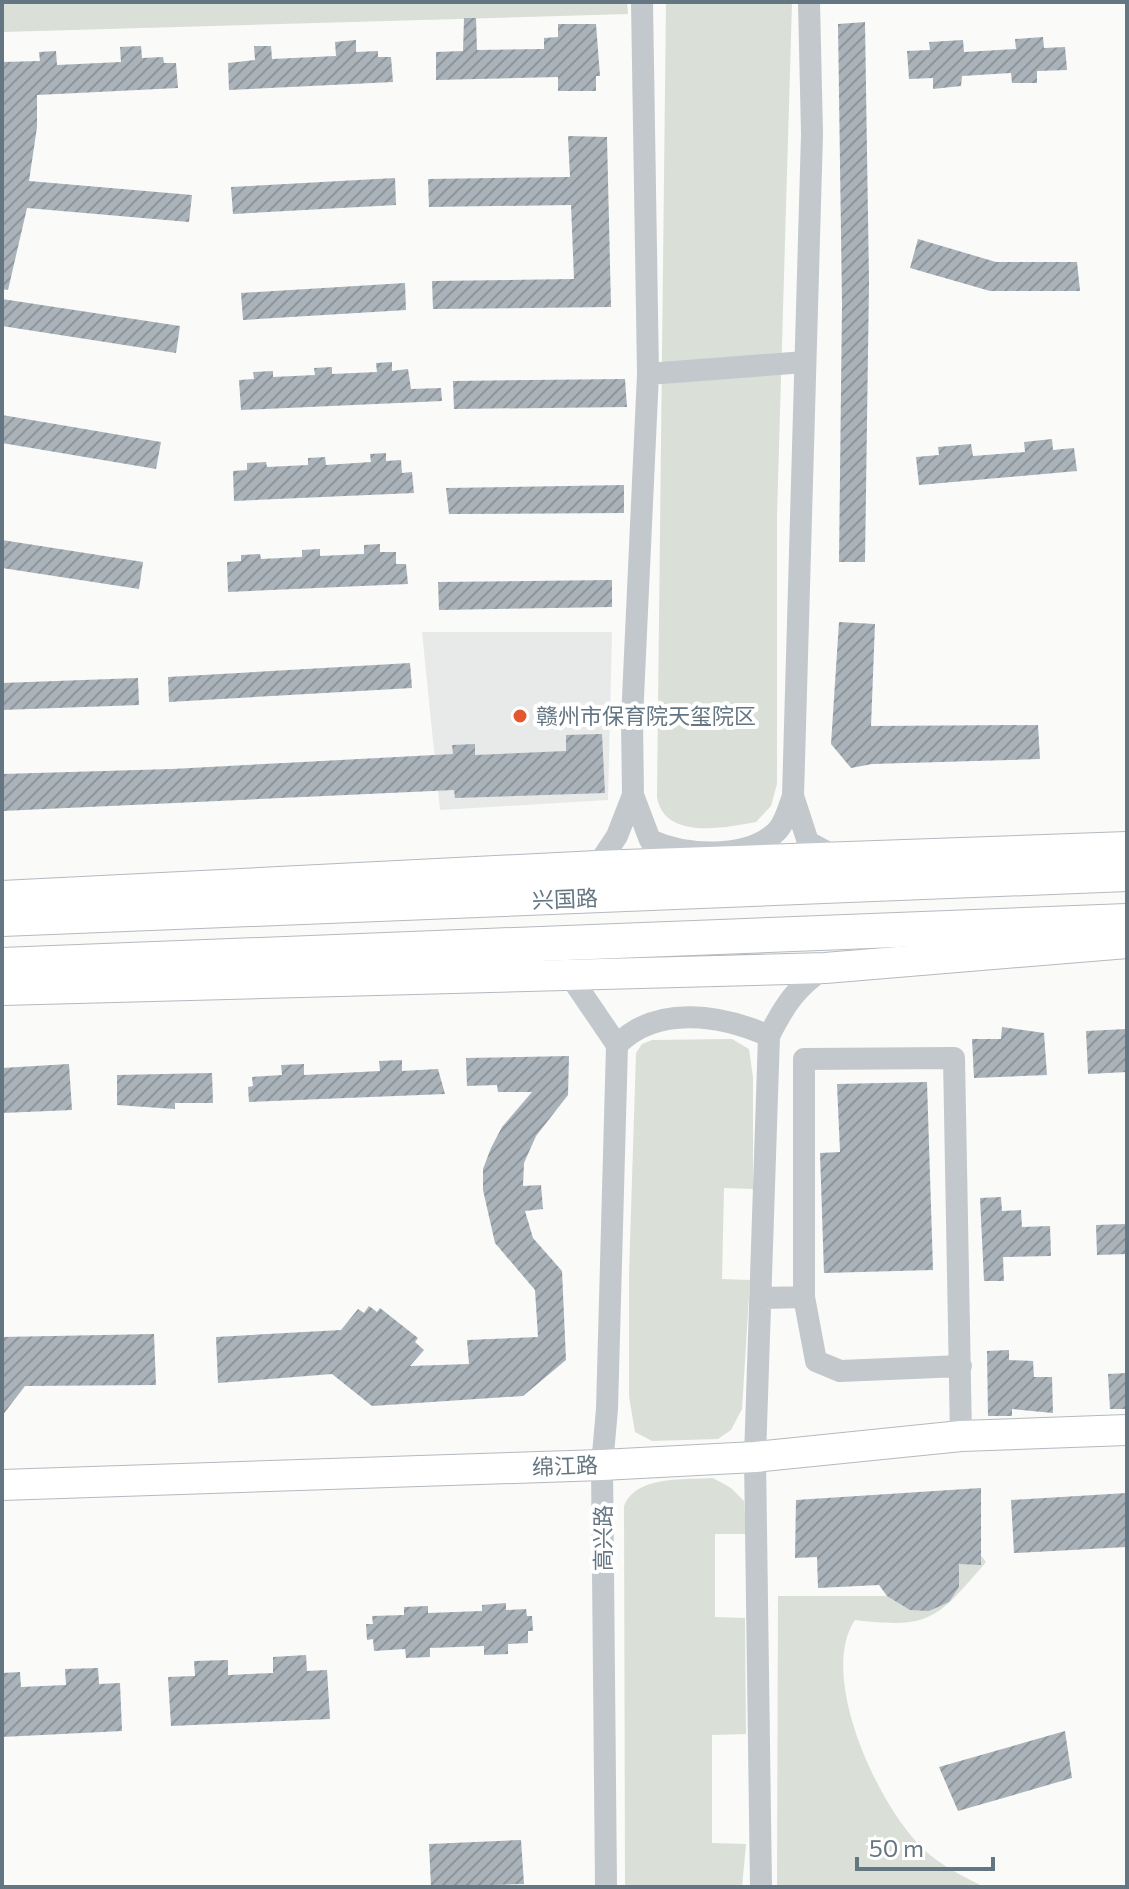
<svg xmlns="http://www.w3.org/2000/svg" width="1129" height="1889" viewBox="0 0 1129 1889" font-family="Commissioner,'Noto Sans SC',sans-serif">
<defs>
<pattern id="building-hatch" width="6" height="6" patternUnits="userSpaceOnUse" patternTransform="scale(2)"><rect width="6" height="6" fill="#aab3b9"/><path d="M-1 1l2-2M0 6l6-6M5 7l2-2" fill="none" stroke="#8e969c"/></pattern>
</defs>
<rect width="100%" height="100%" fill="#fafaf8"/>
<!-- built -->
<path fill="#e8e9e9" d="M422,632H612L608,800L440,810Z"/>
<!-- green -->
<path fill="#dadfd7" d="M2,2H627L628,14L2,32Z
M666,2H792L777,515V784L771,806L756,822C724,828 664,840 657,797Z
M732,1039L749,1049L753,1077V1189L724,1188L722,1279L750,1280L742,1409L731,1430L718,1439L652,1441L635,1432L629,1396V1275L636,1053L642,1044L652,1040Z
M713,1478L731,1488L744,1501L746,1534H715V1617L745,1618L746,1734L712,1735V1843L746,1844L742,1887H625L624,1506C636,1475 684,1480 713,1478Z
M976,1549L986,1562C937,1619 931,1629 855,1620C816,1677 882,1816 930,1855C946,1868 966,1878 984,1887H777L778,1596H896L957,1567Z"/>
<!-- building -->
<path fill="url(#building-hatch)" d="M464,18H476L477,50L544,49V38L558,37V24H596L600,76H596V91H558V77L436,80V52L463,51Z
M865,22L869,282L865,562H839L842,304L838,24Z
M1043,37L1044,48L1065,47L1067,70L1037,71V83H1012L1011,73L962,76L961,86L933,89V78L909,79L907,51L930,50L929,42L963,40L964,52L1016,49L1015,39Z
M356,40V52L378,51V57H391L393,82L229,90L228,63L255,60L254,46H271L272,59L336,56L335,42Z
M141,46L142,58L163,57L164,63H176L178,88L37,95V127L29,181L192,195L189,222L27,208L8,290L2,289V62L40,61L39,52L56,51L57,65L121,62L120,47Z
M568,136L607,137L611,307L433,309L432,281L574,279L571,205L429,207L428,179L570,177Z
M395,178L396,205L233,214L231,187Z
M918,239L996,262H1077L1080,291H990L910,268Z
M405,283L406,310L243,320L241,293Z
M2,299L180,326L176,353L2,326Z
M392,362V371L408,369L411,389L441,388L442,401L241,410L239,380L254,379L253,372L273,371V377L315,375L314,368L332,367V374L377,372L376,363Z
M625,379L627,407L454,409L453,381Z
M2,415L161,442L156,469L2,443Z
M1052,439L1053,450L1074,448L1077,471L919,485L916,457L939,455L938,447L971,444L973,456L1025,452L1024,442Z
M386,453V461L401,460L402,473L412,472L414,493L234,501L233,471L247,470V463L266,462L267,467L308,465V458L325,457L326,465L371,462L370,454Z
M624,485V513L449,514L446,488Z
M2,540L143,562L139,589L2,568Z
M380,544V552H396V564H406L408,584L228,592L227,562L241,561V555L260,554L261,559L302,557V550L320,549V556L364,554V545Z
M612,580V607L439,610L438,582Z
M839,622L875,624L871,726L1038,725L1040,759L872,764L851,768L831,744Z
M410,663L412,688L169,702L168,677Z
M138,678L139,705L2,710V683Z
M602,734L605,793L455,798L454,790L2,811V774L172,769L453,754L452,745L475,744V755L566,751V735Z
M1002,1027L1044,1033L1047,1075L974,1078L972,1039H1001Z
M1127,1029V1072L1088,1074L1086,1031Z
M569,1056L568,1095L536,1136L524,1163L523,1186L541,1185L543,1209L525,1211L533,1238L562,1271L566,1360L523,1396L372,1406L332,1374L218,1383L216,1337L341,1330L358,1309L364,1313L369,1306L377,1312L380,1308L418,1338L415,1342L424,1350L410,1366L469,1364L467,1340L538,1337L535,1290L495,1243L483,1190V1169L491,1148L502,1127L532,1092H498L497,1085L467,1086L466,1058Z
M402,1060V1071L438,1069L445,1094L249,1102L248,1087L253,1086L252,1077L282,1075L281,1065L304,1064V1075L380,1071L379,1061Z
M69,1064L72,1110L2,1113V1068Z
M212,1073L213,1103H175V1109L117,1105V1075Z
M927,1082L933,1270L824,1273L820,1153L840,1152L837,1084Z
M1001,1197L1002,1211L1021,1210L1022,1227L1050,1226L1051,1256L1003,1257L1004,1281H984L980,1198Z
M1127,1224V1254L1097,1255L1096,1225Z
M154,1334L156,1385L25,1386L2,1416V1337Z
M1009,1350V1360L1033,1361L1034,1377H1052L1053,1413L1012,1409V1416H988L987,1351Z
M1127,1373V1409H1110L1108,1374Z
M981,1488V1565L959,1564V1587L949,1602L929,1611L910,1610L887,1596L879,1585L818,1588L817,1557L795,1558L796,1500Z
M1127,1493V1547L1014,1553L1011,1500Z
M506,1603V1610L526,1609L527,1616H532L533,1631H528V1643L508,1644V1654L484,1655V1646L430,1648V1657L406,1658L405,1649L374,1651L373,1639L367,1640L366,1624H373L372,1616L404,1615V1607L428,1606V1613L482,1611V1605Z
M306,1655L307,1671L327,1670L330,1719L171,1726L168,1677L195,1676L194,1661L228,1660V1675L273,1673V1657Z
M98,1668L99,1684L120,1683L122,1731L2,1737V1673L20,1672L21,1687L66,1685L65,1669Z
M1065,1731L1072,1778L958,1811L939,1767Z
M521,1840L524,1884L431,1887L429,1844Z"/>
<g fill="none" stroke-linecap="round" stroke-linejoin="round">
<!-- secondary casing -->
<g stroke="#b3babf" stroke-width="32">
<path id="secondary" d="M2,896L597,866L1127,847
M2,990L825,968L1127,943
M2,1485L602,1465L755,1457L961,1436L1127,1430"/>
</g>
<!-- primary casing -->
<g stroke="#b5babe" stroke-width="36">
<path id="primary" d="M2,919L1127,874
M2,965L1127,921"/>
</g>
<!-- street -->
<path stroke="#c3c8cc" stroke-width="22" d="M809,2L812,134L793,796L808,842L836,857
M648,374L805,362
M633,795L650,840C685,856 748,860 777,831C785,823 789,807 793,796
M597,866L617,836L633,795L632,719L648,374L642,2
M568,973L617,1045
M769,1036C784,1006 797,986 825,968
M617,1045C657,1004 722,1015 769,1036L755,1457L761,1887
M762,1298L804,1297
M961,1436L954,1058L804,1059V1297L816,1361L840,1371L961,1366
M606,1887L602,1465L607,1409L617,1045"/>
<!-- secondary -->
<use href="#secondary" stroke="#fff" stroke-width="30"/>
<!-- primary -->
<use href="#primary" stroke="#fff" stroke-width="34"/>
</g>
<!-- markers -->
<circle fill="#e4572e" stroke="#fff" stroke-width="3" cx="520" cy="716" r="8"/>
<g text-anchor="middle" stroke-width="8" stroke-linejoin="round" paint-order="stroke">
<!-- poi labels -->
<g font-size="22" fill="#657683" stroke="#fff" text-anchor="start">
<text x="536" y="724">赣州市保育院天玺院区</text>
</g>
<!-- street labels -->
<g font-size="22" fill="#657683" stroke="#fff">
<text transform="translate(565 899) rotate(-2)" y="8">兴国路</text>
<text transform="translate(565 1466) rotate(-2)" y="8">绵江路</text>
<text transform="translate(603 1538) rotate(-90)" y="8">高兴路</text>
</g>
</g>
<!-- border -->
<rect width="1129" height="1889" fill="none" stroke="#657683" stroke-width="8"/>
<!-- scale -->
<path d="M857 1857v12h136v-12" fill="none" stroke="#657683" stroke-width="4"/>
<text x="869" y="1857" font-size="24" fill="#657683" stroke="#ffffff" stroke-width="6" paint-order="stroke">50 m</text>
</svg>
